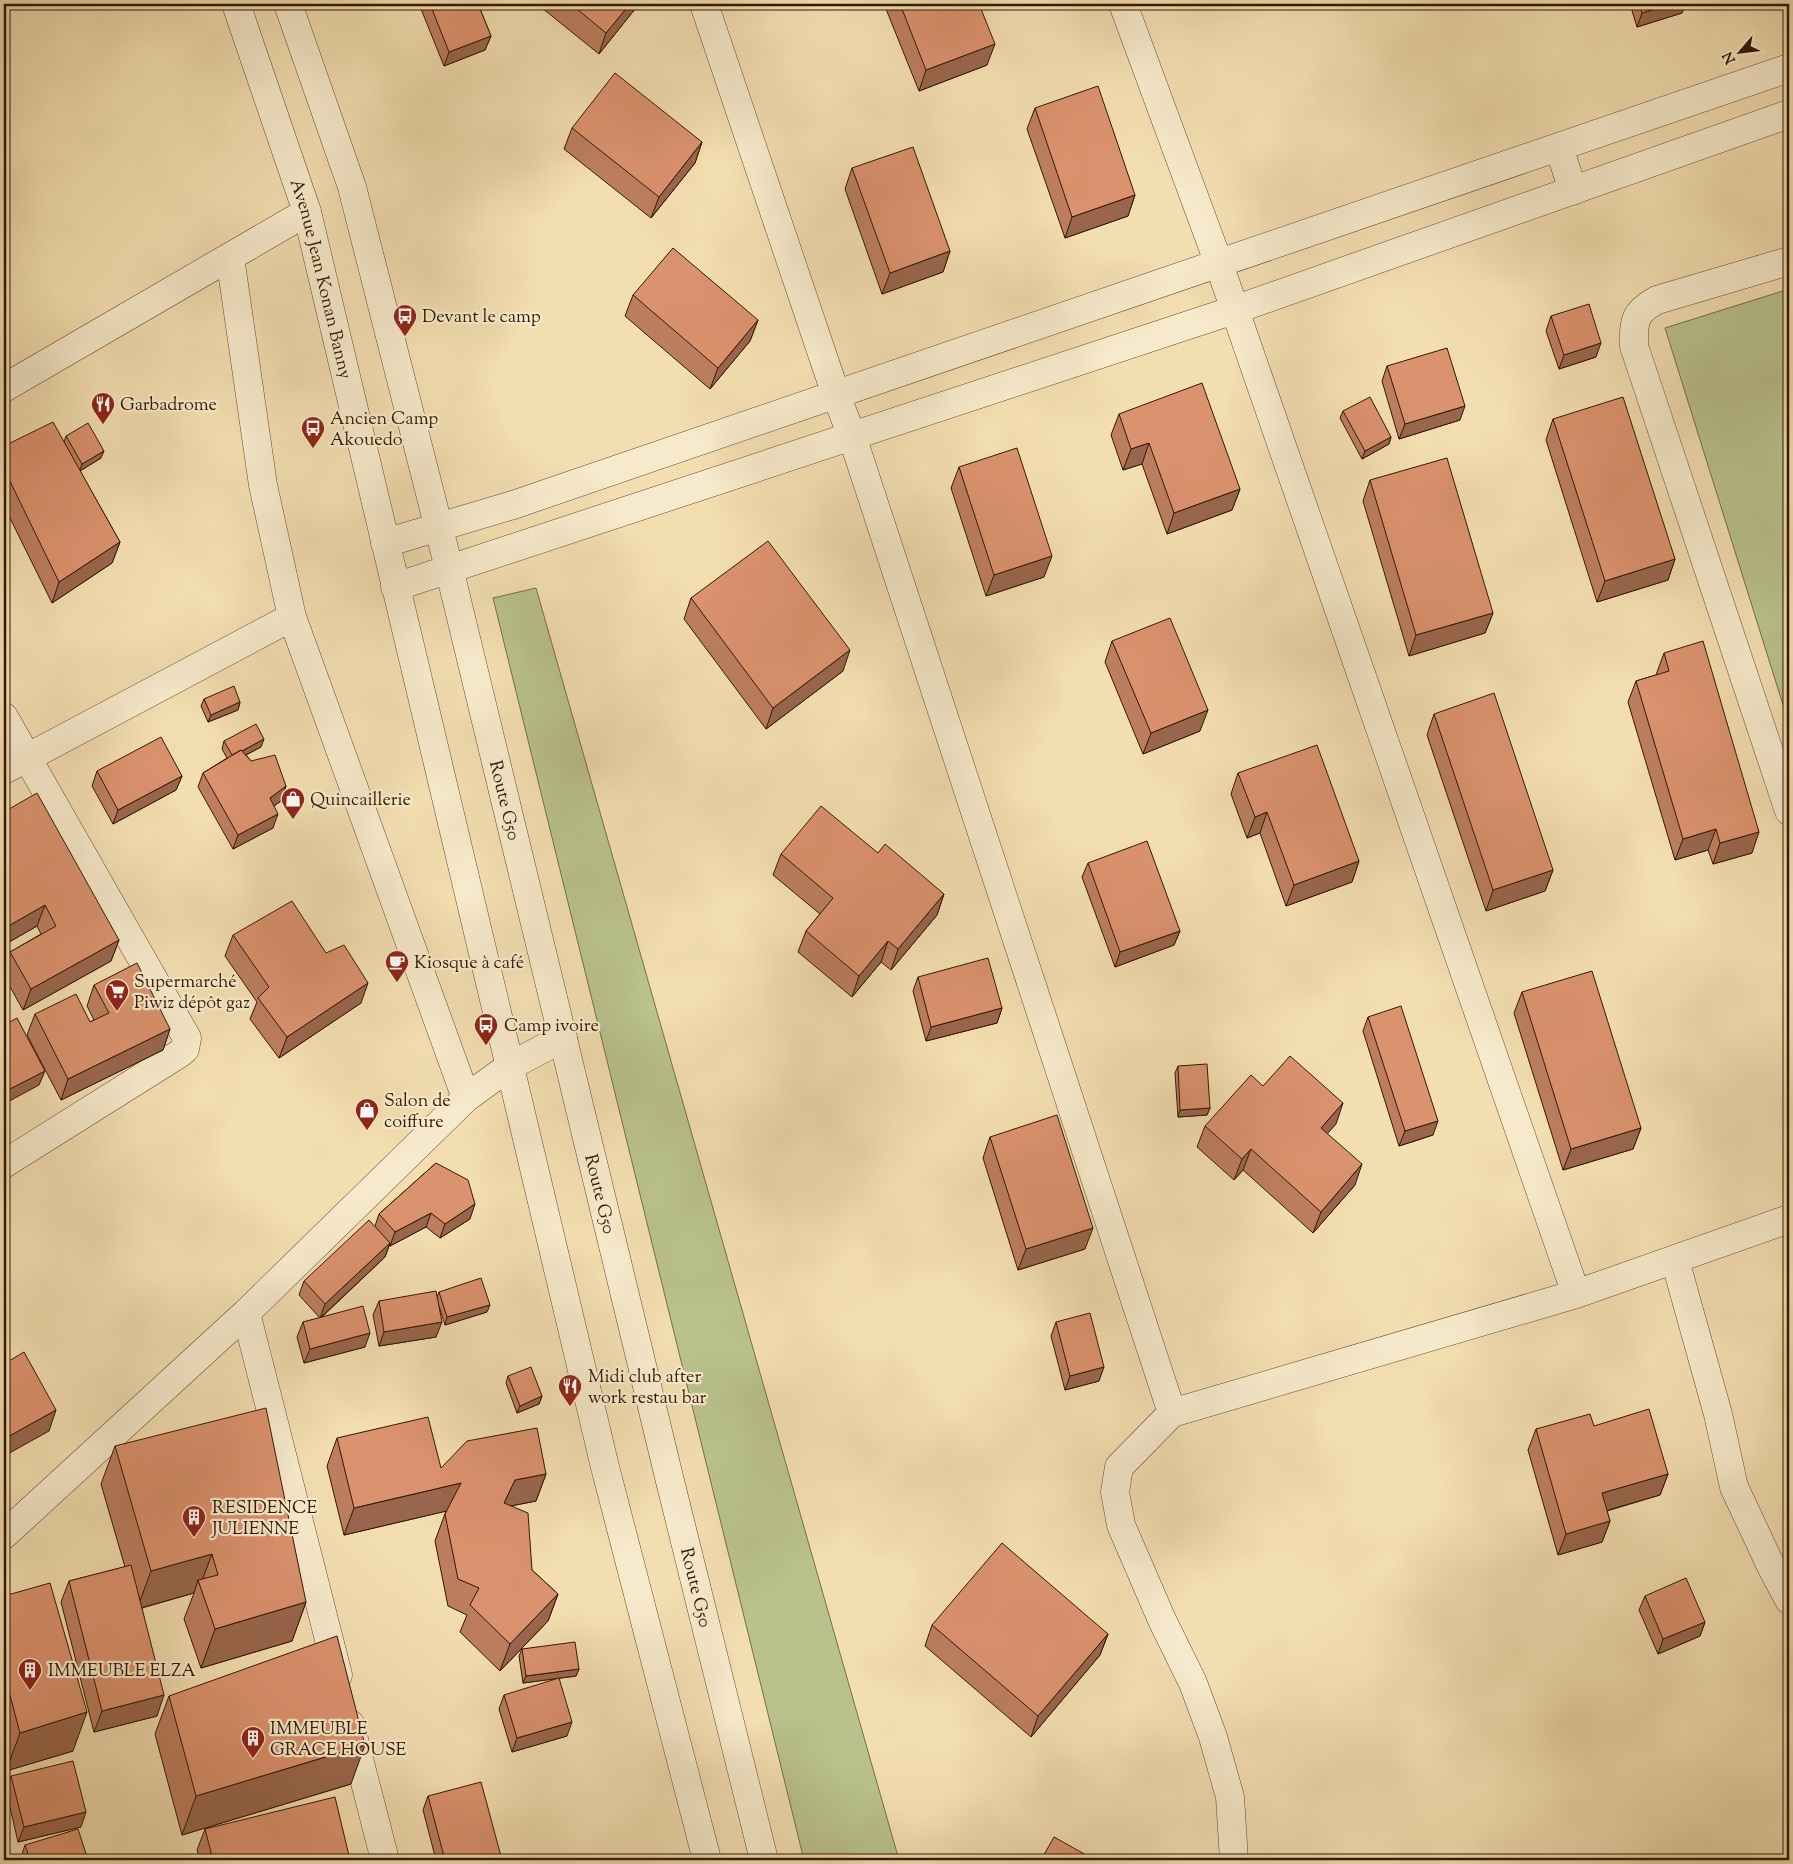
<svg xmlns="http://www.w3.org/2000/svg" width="1793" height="1864" viewBox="0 0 1793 1864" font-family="'Sorts Mill Goudy',serif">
<rect width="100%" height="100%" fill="#f3deb0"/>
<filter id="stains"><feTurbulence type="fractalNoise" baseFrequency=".004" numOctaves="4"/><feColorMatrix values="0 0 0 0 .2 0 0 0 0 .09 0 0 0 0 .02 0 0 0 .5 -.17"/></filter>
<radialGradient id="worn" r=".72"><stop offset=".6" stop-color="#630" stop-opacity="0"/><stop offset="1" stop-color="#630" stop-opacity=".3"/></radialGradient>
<!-- green -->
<path fill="#b9c28d" stroke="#766d48" d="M1789,289V724L1665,328Z
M536,588L899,1860H804L493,598Z"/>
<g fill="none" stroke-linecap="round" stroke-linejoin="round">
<!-- minor casing -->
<g stroke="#624a2e" stroke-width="29">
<path id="minor" d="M704,4L836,395L852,436L1172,1413
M1123,4L1219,264L1576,1294
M1559,147L1573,191
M230,257L263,485L292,617L466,1098
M1789,261L1657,300C1633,313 1634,321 1634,346L1789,811
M4,388L307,212
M385,543L513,505L1789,68
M395,587L1234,310L1789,114
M4,717L187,1038L185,1049L179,1054L4,1164
M4,770L292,617
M1675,1260L1718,1414L1734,1487L1771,1566L1789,1600
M246,1313L338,1675
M4,1535L246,1313L466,1098L510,1066L563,1038
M350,1724L385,1860
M1234,1860L1230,1797L1213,1737L1193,1683L1162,1620L1121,1525L1115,1492L1119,1467L1172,1413L1576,1294L1789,1219"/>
</g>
<!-- tertiary casing -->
<g stroke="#624a2e" stroke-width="29">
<g id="tertiary">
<path id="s1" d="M236,4L307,212L605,1467L707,1860"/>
<path id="s2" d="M288,4L352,187L449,568L670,1481L764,1860"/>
</g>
</g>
<!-- minor -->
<use href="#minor" stroke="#f7eacc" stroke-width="28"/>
<!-- tertiary -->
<use href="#tertiary" stroke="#f7eacc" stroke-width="28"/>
</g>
<!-- wall -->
<path fill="#bc7e5f" stroke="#321803" d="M419,4H478L491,36L485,50L444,66Z
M537,4H639L599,54Z
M884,4H979L987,65L919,91Z
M1630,4H1685L1682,13L1637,27Z
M1035,108L1135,195L1128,216L1065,238L1027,129Z
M572,128L702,142L695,163L651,218L564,149Z
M852,168L950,251L943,272L882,294L845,189Z
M633,295L758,320L750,341L710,389L625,316Z
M1551,316L1596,357L1559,369L1546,331Z
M1387,366L1460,420L1399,439L1382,381Z
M1343,411L1391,437L1389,444L1362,459L1340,418Z
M1119,414L1240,489L1232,510L1167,534L1142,464L1123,470L1111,435Z
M1553,419L1675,559L1668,580L1597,602L1546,440Z
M66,436L101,458L80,471L120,542L112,563L52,603L4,506V446L64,442Z
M959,467L1044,577L986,596L951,488Z
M1370,480L1493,613L1485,633L1409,656L1363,501Z
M691,598L843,671L766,729L684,619Z
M1112,641L1200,731L1143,754L1105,662Z
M1664,653L1752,853L1713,864L1708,850L1675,860L1628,702L1636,681L1656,675Z
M204,699L240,702L238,710L208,722L201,706Z
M1434,714L1553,870L1545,891L1486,911L1427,735Z
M224,741L261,747L246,755L251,761L286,786L281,801L274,806L273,828L233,849L198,787L203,773L227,758L222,749Z
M97,771L182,776L176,790L113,824L92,786Z
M1238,773L1359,861L1352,882L1286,906L1260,833L1247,838L1231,794Z
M4,812L119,940L111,961L23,1010L4,976V968L10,952L41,934L37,926L4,945Z
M878,853L944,894L937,915L891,970L881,962L852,997L798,952L806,931L820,914L773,875L781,854Z
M1088,863L1180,931L1174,945L1115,967L1082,877Z
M233,935L326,953L361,1003L279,1058L250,1019L257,1002L225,956Z
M918,977L1002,1008L997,1023L926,1041L913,991Z
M94,985L170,1029L163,1050L61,1100L27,1035L35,1014L90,1022L94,1020L87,1006Z
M1522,992L1641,1128L1633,1149L1563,1170L1514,1013Z
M1368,1017L1433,1135L1399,1146L1363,1031Z
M1178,1066L1210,1108L1207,1115L1178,1117L1175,1073Z
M1263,1086L1336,1124L1327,1133L1355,1185L1313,1233L1243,1170L1234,1180L1197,1147L1205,1126Z
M990,1137L1085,1249L1018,1270L983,1158Z
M436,1163L470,1219L440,1238L426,1227L390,1246H389L385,1257L321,1318L365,1347L304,1363L297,1337L303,1322L320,1318L299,1295L304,1281L375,1226L379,1214Z
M439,1292L487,1312L445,1325L439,1306L436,1337L379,1346L373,1315L379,1301L437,1297Z
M1056,1322L1099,1381L1065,1390L1051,1336Z
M508,1376L542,1396L539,1404L517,1413L506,1383Z
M1594,1426L1668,1474L1660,1495L1607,1511L1610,1521L1602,1542L1558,1555L1528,1450L1536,1429Z
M337,1438L441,1468L546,1474L536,1501L511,1506L532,1570L558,1594L548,1621L500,1671L460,1632L467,1615L448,1606L435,1541L446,1511L344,1535L327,1466Z
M115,1446L306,1602L292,1641L201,1668L184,1619L194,1593L142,1608L157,1716L94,1732L61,1602L69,1581L125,1567L101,1484Z
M4,1596L73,1751L6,1771L4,1763Z
M1645,1596L1705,1622L1700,1636L1658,1654L1639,1610Z
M932,1625L1108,1634L1100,1655L1031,1737L925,1646Z
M522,1649L579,1669L576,1676L523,1683L519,1656Z
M504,1695L567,1736L512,1752L499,1709Z
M169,1696L351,1784L182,1835L155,1734Z
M11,1776L81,1827L18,1842L6,1790Z
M428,1796L502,1860H436L423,1810Z
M205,1829L350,1860H200L197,1850Z
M25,1845L88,1860H20Z"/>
<!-- shaded-wall -->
<path fill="#99664d" stroke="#321803" d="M630,4H639L599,54L606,33Z
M1671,4H1685L1682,13L1637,27L1642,13Z
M491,36L485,50L444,66L449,52Z
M995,44L987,65L919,91L926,70Z
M702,142L695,163L651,218L659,197Z
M1135,195L1128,216L1065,238L1072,217Z
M950,251L943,272L882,294L890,273Z
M758,320L750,341L710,389L718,368Z
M1601,343L1596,357L1559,369L1564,355Z
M1465,406L1460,420L1399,439L1405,424Z
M1391,437L1389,444L1362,459L1365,451Z
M1149,443L1142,464L1123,470L1131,449Z
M104,451L101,458L80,471L82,464Z
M1240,489L1232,510L1167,534L1174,513Z
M120,542L112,563L52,603L59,582Z
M1052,556L1044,577L986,596L994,575Z
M1675,559L1668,580L1597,602L1605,581Z
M1493,613L1485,633L1409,656L1416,635Z
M850,650L843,671L766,729L773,708Z
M240,702L238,710L208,722L211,715Z
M1208,710L1200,731L1143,754L1151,733Z
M264,739L261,747L230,763L233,756Z
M182,776L176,790L113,824L118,810Z
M286,786L281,801L265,812L270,798Z
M1267,812L1260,833L1247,838L1255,817Z
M278,814L273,828L233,849L238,835Z
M1716,829L1708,850L1675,860L1683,839Z
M1759,832L1752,853L1713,864L1720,843Z
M1359,861L1352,882L1286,906L1294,885Z
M1553,870L1545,891L1486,911L1493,890Z
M944,894L937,915L891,970L898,949Z
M45,905L37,926L4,945V931L5,928Z
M1180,931L1174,945L1115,967L1120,952Z
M119,940L111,961L23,1010L31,989Z
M888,941L881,962L852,997L859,976Z
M368,983L361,1003L279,1058L287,1037Z
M1002,1008L997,1023L926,1041L931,1027Z
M170,1029L163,1050L61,1100L68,1079Z
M45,1071L39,1085L4,1104V1092Z
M1343,1103L1336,1124L1314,1149L1321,1128Z
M1210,1108L1207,1115L1178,1117L1180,1110Z
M1438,1121L1433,1135L1399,1146L1405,1131Z
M1641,1128L1633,1149L1563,1170L1571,1149Z
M1251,1149L1243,1170L1234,1180L1242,1159Z
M1362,1164L1355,1185L1313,1233L1321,1212Z
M475,1204L470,1219L440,1238L445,1224Z
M431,1213L426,1227L390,1246L395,1232Z
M1093,1228L1085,1249L1018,1270L1026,1249Z
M390,1243L385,1257L320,1318L325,1304Z
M490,1305L487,1312L445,1325L447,1317Z
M442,1322L436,1337L379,1346L384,1332Z
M370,1333L365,1347L304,1363L310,1349Z
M1104,1367L1099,1381L1065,1390L1070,1376Z
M542,1396L539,1404L517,1413L520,1406Z
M56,1410L49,1431L4,1456V1439Z
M546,1474L536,1501L505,1507L504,1503L515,1480Z
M1668,1474L1660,1495L1594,1514L1602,1493Z
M461,1483L451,1510L344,1535L354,1508Z
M1610,1521L1602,1542L1558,1555L1566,1534Z
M212,1554L200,1586L198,1580L194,1593L137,1609L151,1571Z
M558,1594L548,1621L500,1671L510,1644Z
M306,1602L292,1641L201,1668L215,1629Z
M1705,1622L1700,1636L1658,1654L1663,1639Z
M1108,1634L1100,1655L1031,1737L1038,1716Z
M579,1669L576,1676L523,1683L526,1676Z
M164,1695L157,1716L94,1732L102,1711Z
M87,1712L73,1751L6,1771L20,1733Z
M572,1722L567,1736L512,1752L517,1738Z
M365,1745L351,1784L182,1835L196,1796Z
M86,1812L81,1827L18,1842L24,1827Z"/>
<!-- building -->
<path fill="#db926e" stroke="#321803" d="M430,4H478L491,36L449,52Z
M571,4H630L606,33Z
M900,4H979L995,44L926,70Z
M1639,4H1671L1642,13Z
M615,73L702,142L659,197L572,128Z
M1098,86L1135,195L1072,217L1035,108Z
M913,147L950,251L890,273L852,168Z
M673,248L758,320L718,368L633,295Z
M1589,304L1601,343L1564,355L1551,316Z
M1447,348L1465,406L1405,424L1387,366Z
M1202,383L1240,489L1174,513L1149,443L1131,449L1119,414Z
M1370,397L1391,437L1365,451L1343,411Z
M1623,397L1675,559L1605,581L1553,419Z
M53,422L120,542L59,582L4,469V446Z
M88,423L104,451L82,464L66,436Z
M1017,448L1052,556L994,575L959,467Z
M1447,458L1493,613L1416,635L1370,480Z
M768,541L850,650L773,708L691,598Z
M1170,618L1208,710L1151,733L1112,641Z
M1703,641L1759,832L1720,843L1716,829L1683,839L1636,681L1669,671L1664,653Z
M234,686L240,702L211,715L204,699Z
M1494,693L1553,870L1493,890L1434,714Z
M256,724L264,739L242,751L241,750L232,755L224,741Z
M161,737L182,776L118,810L97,771Z
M1317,745L1359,861L1294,885L1267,812L1255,817L1238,773Z
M241,750L251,761L275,755L286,786L270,798L278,814L238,835L203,773Z
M37,793L119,940L31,989L10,952L56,926L45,905L5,928L4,926V812Z
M821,806L878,853L885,844L944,894L898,949L888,941L859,976L806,931L833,898L781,854Z
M1147,841L1180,931L1120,952L1088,863Z
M292,901L326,953L344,945L368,983L287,1037L258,998L269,987L233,935Z
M988,958L1002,1008L931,1027L918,977Z
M137,963L170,1029L68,1079L35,1014L76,994L90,1022L109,1013L94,985Z
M1592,971L1641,1128L1571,1149L1522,992Z
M1401,1006L1438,1121L1405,1131L1368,1017Z
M17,1018L45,1071L4,1092V1025Z
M1290,1056L1343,1103L1321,1128L1362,1164L1321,1212L1251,1149L1242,1159L1205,1126L1251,1075L1263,1086Z
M1207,1064L1210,1108L1180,1110L1178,1066Z
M1057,1115L1093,1228L1026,1249L990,1137Z
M436,1163L468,1180L475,1204L445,1224L431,1213L395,1232L379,1214Z
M369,1220L390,1243L325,1304L304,1281Z
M481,1278L490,1305L447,1317L439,1292Z
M436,1291L442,1322L384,1332L379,1301Z
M363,1306L370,1333L310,1349L303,1322Z
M1090,1313L1104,1367L1070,1376L1056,1322Z
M24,1352L56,1410L4,1439V1364Z
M531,1367L542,1396L520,1406L508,1376Z
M266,1408L306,1602L215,1629L198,1580L218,1575L212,1554L151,1571L115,1446Z
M1649,1409L1668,1474L1602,1493L1610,1521L1566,1534L1536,1429L1590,1414L1594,1426Z
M428,1417L441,1468L467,1441L537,1428L546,1474L515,1480L504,1503L528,1513L532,1570L558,1594L510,1644L470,1605L479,1588L458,1579L445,1514L461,1483L354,1508L337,1438Z
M1002,1543L1108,1634L1038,1716L932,1625Z
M131,1565L164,1695L102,1711L69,1581Z
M1686,1578L1705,1622L1663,1639L1645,1596Z
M50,1583L87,1712L20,1733L4,1673V1596Z
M337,1636L365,1745L196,1796L169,1696Z
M575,1642L579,1669L526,1676L522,1649Z
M559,1678L572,1722L517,1738L504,1695Z
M73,1761L86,1812L24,1827L11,1776Z
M481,1782L502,1860H445L428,1796Z
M335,1797L350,1860H213L205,1829Z
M78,1829L88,1860H30L25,1845Z
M1054,1837L1095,1860H1041Z"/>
<!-- icons -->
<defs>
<g id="bus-pin" transform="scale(1.25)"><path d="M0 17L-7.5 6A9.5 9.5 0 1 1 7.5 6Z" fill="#8f2418" stroke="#f7eacc"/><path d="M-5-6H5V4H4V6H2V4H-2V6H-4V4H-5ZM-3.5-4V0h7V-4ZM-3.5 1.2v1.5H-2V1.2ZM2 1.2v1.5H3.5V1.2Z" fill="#fff"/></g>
<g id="restaurant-pin" transform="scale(1.25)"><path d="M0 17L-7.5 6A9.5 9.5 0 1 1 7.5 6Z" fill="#8f2418" stroke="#f7eacc"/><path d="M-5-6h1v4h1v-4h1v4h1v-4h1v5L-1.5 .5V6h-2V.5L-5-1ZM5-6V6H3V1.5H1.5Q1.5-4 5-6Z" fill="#fff"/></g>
<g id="shop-pin" transform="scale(1.25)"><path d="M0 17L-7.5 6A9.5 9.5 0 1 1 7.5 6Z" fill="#8f2418" stroke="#f7eacc"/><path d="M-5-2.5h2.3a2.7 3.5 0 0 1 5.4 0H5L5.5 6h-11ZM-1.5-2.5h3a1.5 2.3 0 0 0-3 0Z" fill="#fff"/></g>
<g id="cafe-pin" transform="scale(1.25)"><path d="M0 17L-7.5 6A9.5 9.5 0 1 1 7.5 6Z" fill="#8f2418" stroke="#f7eacc"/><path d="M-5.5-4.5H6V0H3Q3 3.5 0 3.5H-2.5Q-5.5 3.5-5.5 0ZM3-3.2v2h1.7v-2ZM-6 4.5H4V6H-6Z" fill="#fff"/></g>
<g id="supermarket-pin" transform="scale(1.25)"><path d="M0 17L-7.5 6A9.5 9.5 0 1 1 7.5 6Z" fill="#8f2418" stroke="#f7eacc"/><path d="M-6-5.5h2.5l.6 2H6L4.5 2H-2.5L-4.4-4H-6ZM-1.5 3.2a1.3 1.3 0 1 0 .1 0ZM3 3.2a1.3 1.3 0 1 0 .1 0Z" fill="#fff"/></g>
<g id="building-pin" transform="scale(1.25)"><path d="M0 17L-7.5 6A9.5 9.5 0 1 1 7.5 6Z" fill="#8f2418" stroke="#f7eacc"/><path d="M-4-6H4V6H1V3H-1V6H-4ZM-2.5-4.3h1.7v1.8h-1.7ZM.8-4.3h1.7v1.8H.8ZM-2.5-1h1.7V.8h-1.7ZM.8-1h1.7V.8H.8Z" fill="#fff"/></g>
</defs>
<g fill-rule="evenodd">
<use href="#bus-pin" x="405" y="316"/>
<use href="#restaurant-pin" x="103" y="404"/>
<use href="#bus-pin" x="313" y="428"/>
<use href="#shop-pin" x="293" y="799"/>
<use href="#cafe-pin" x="397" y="962"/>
<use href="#supermarket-pin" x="117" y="991"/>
<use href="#bus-pin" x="486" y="1025"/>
<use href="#shop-pin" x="367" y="1110"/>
<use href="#restaurant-pin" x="570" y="1386"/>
<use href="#building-pin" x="194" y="1517"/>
<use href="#building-pin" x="30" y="1670"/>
<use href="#building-pin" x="253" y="1738"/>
</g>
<g text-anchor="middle" stroke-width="4.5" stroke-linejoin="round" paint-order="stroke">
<!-- street labels -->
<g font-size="18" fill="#321803" stroke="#f7eacc">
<text dy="6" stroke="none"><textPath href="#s1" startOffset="288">Avenue Jean Konan Banny</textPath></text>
<text dy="6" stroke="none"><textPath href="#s2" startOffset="826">Route G50</textPath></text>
<text dy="6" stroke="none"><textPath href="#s2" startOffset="1231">Route G50</textPath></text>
<text dy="6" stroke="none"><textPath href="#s2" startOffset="1636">Route G50</textPath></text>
</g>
<!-- poi labels -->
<g font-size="18" fill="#321803" stroke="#f7eacc" text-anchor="start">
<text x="422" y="322">Devant le camp</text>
<text x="120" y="410">Garbadrome</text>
<text x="330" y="424">Ancien Camp<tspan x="330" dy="21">Akouedo</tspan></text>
<text x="310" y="805">Quincaillerie</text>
<text x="414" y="968">Kiosque à café</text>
<text x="134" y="987">Supermarché<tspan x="134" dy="21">Piwiz dépôt gaz</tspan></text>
<text x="504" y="1031">Camp ivoire</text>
<text x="384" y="1106">Salon de<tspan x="384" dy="21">coiffure</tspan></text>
<text x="588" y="1382">Midi club after<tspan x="588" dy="21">work restau bar</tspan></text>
<text x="212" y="1513">RESIDENCE<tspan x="212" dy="21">JULIENNE</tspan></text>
<text x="48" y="1676">IMMEUBLE ELZA</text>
<text x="270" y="1734">IMMEUBLE<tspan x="270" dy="21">GRACE HOUSE</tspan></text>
</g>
</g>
<!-- margin -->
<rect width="1793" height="1864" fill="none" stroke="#f3deb0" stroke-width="20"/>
<rect x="5" y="5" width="1783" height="1854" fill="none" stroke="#321803" stroke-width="2.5"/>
<rect x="10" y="10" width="1773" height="1844" fill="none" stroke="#321803"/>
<!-- north arrow -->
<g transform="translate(1740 52) rotate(242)" stroke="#f7eacc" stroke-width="4" paint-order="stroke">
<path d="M0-4L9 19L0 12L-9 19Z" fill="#321803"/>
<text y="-8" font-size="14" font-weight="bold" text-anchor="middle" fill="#321803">N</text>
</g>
<rect width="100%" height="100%" filter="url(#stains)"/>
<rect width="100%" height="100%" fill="url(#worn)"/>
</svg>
